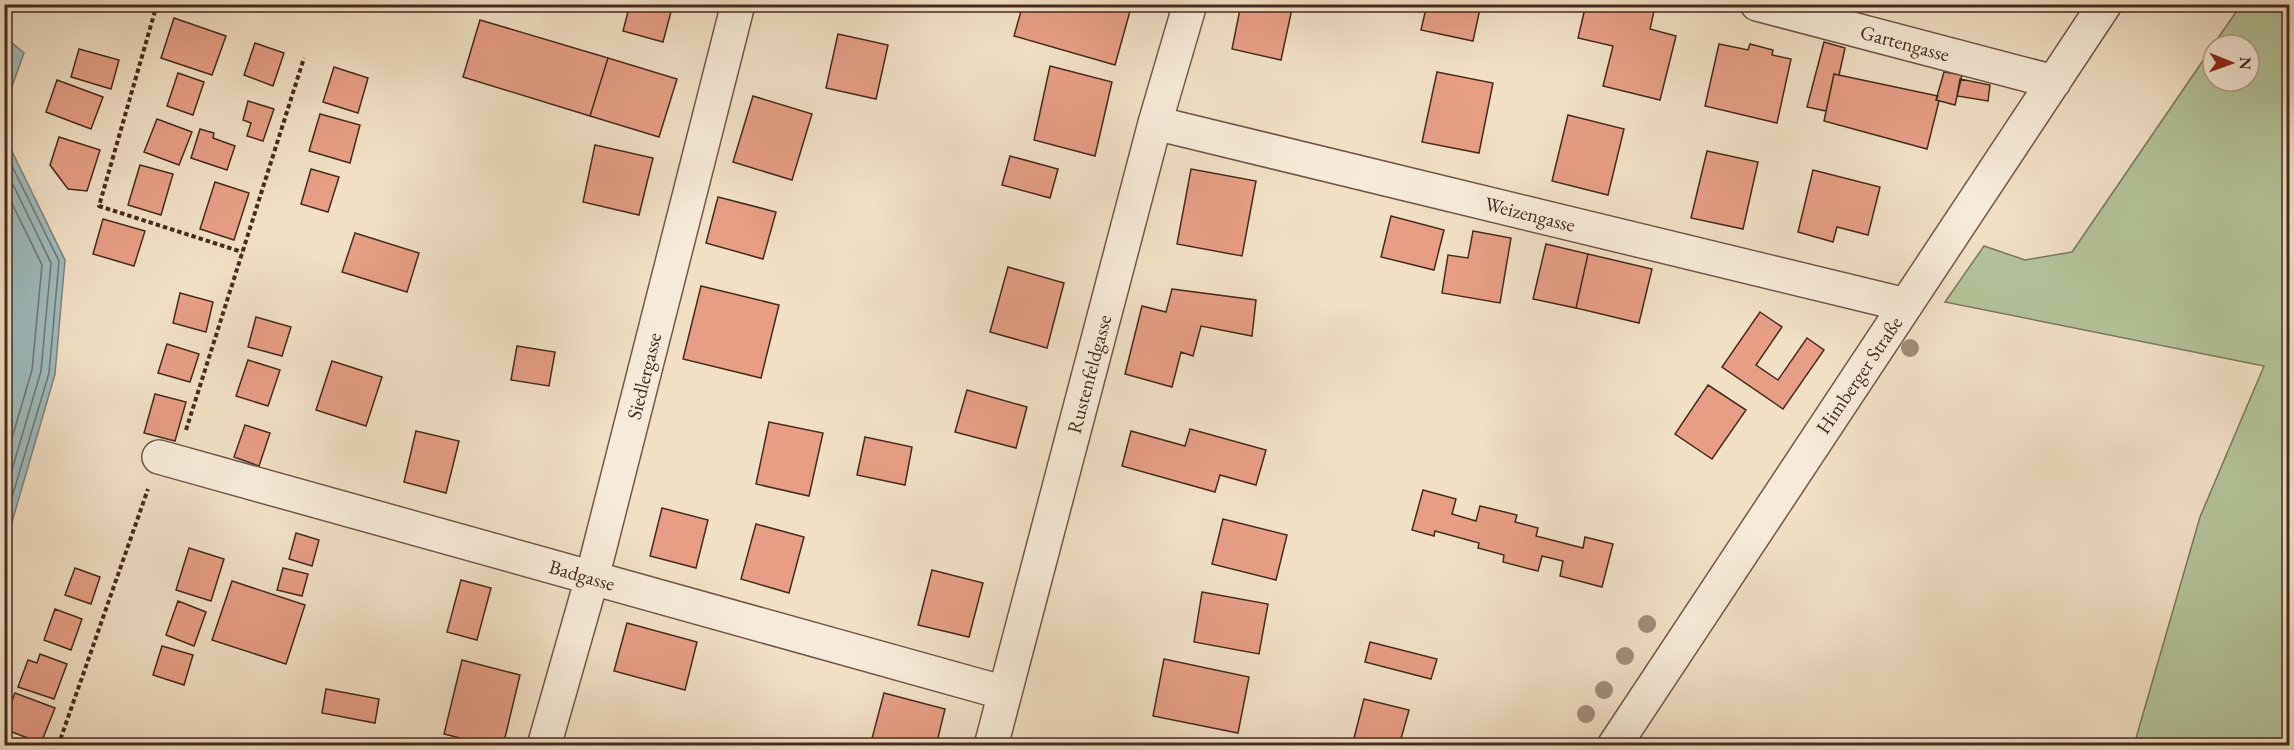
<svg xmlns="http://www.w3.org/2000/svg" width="2294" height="750" viewBox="0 0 2294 750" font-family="'EB Garamond',serif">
<rect width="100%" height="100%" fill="#f1e0c6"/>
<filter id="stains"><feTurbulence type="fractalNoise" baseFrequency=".00333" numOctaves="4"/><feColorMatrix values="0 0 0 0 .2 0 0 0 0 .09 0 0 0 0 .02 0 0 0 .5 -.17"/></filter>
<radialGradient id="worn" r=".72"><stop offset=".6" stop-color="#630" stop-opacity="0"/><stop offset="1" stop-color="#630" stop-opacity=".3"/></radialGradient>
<!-- green -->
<path fill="#b4c39a" stroke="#7d775d" stroke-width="1.5" d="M2241,5H2289V745H2134L2200,517L2264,366L1945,302L1984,246L2025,260L2072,252L2213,46V81H2249V45H2213Z"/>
<!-- water -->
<path fill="#9ebbbe" stroke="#7b817f" stroke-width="1.5" d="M5,37L24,53L5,106Z
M5,137L65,260L55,374L5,546Z"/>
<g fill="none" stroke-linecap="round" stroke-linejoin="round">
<!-- shore -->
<path stroke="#72736f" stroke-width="1.5" d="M4,150L59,261L49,373L4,524
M4,166L51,263L41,371L4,497
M4,187L42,265L32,370L4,465"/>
</g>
<!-- building -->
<path fill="#e79e85" stroke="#462b20" stroke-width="1.5" d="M630,4H673L663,42L623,31Z
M1023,4H1132L1115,65L1014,36Z
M1241,4H1293L1281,60L1232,49Z
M1427,4H1481L1473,41L1421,30Z
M1586,4H1603L1618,8L1619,4H1630L1654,11L1650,29L1676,36L1660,100L1603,86L1613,46L1578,38Z
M174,18L226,36L212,75L161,58Z
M480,20L608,58L590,116L463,77Z
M838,34L888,45L876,99L826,88Z
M1824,42L1845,48L1839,75L1834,74L1826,111L1807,107Z
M255,43L284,53L273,86L244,75Z
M1719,44L1748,50L1750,44L1773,50L1772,55L1791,59L1777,123L1705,106Z
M79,49L119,60L111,89L71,77Z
M608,58L677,79L659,137L590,116Z
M1050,66L1112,82L1095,156L1034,140Z
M334,67L368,78L358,113L323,102Z
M1437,72L1493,83L1479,153L1422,142Z
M1944,72L1962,75L1955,105L1936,100Z
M178,73L204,82L193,115L167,106Z
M1834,74L1938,96L1936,100L1939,101L1927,149L1824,121Z
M1960,79L1990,85L1988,101L1957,96Z
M57,80L103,97L91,129L46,112Z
M753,96L812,114L792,180L733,162Z
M248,101L274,109L263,141L247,136L251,123L243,120Z
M320,114L360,125L350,163L309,151Z
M1568,115L1624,129L1608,195L1552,181Z
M157,119L192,132L179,165L144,152Z
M200,129L214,133L213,138L235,146L227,170L191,158Z
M59,137L100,150L87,191L68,189L50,165Z
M595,145L653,158L639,215L583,202Z
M1707,151L1758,162L1743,229L1691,218Z
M1010,156L1058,169L1050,198L1002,185Z
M140,165L173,174L161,215L128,205Z
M311,169L339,177L328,212L301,204Z
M1191,169L1256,181L1242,256L1177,244Z
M1813,170L1880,187L1868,235L1837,227L1833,242L1798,232Z
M215,182L249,193L234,240L200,229Z
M718,197L776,212L763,259L706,243Z
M1391,216L1444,230L1434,270L1381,257Z
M103,219L145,231L134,266L93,254Z
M1473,231L1511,238L1500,303L1442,293L1448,255L1468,258Z
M355,233L419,253L407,292L342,272Z
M1546,244L1588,254L1576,308L1533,299Z
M1588,254L1652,269L1639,323L1576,308Z
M1008,267L1064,283L1047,348L990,332Z
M701,286L779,305L761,378L683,359Z
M1172,289L1256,300L1252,336L1201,326L1193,356L1181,352L1172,387L1125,374L1142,306L1166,312Z
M180,293L213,302L206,332L173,323Z
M1760,312L1782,327L1756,365L1778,380L1807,338L1824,350L1783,409L1722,367Z
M256,317L291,327L282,356L248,347Z
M167,344L199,354L190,382L158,373Z
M517,346L555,352L549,386L511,380Z
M248,360L280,370L268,406L236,396Z
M332,361L382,377L366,426L316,410Z
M1708,385L1746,410L1712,459L1675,434Z
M967,390L1027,407L1016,448L955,432Z
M155,394L186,402L175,441L144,433Z
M769,422L823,433L809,496L756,484Z
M245,425L270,433L259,466L234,457Z
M1190,429L1266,450L1256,485L1220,475L1215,492L1122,466L1131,431L1185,446Z
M416,431L459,441L446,493L404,482Z
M865,437L912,447L905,485L857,475Z
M1423,490L1456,499L1452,514L1476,521L1480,506L1517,515L1515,522L1538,528L1536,536L1583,548L1585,537L1613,544L1602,587L1560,576L1563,561L1542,556L1538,571L1503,562L1504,555L1478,548L1479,543L1435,531L1434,536L1412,530Z
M662,508L708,520L696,568L650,556Z
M1223,519L1287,535L1276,580L1212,564Z
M756,524L804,537L789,593L741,579Z
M296,533L319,540L312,566L289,559Z
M189,548L224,559L211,601L176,590Z
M75,568L100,577L91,604L65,595Z
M283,568L308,574L302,596L277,590Z
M932,570L983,583L969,637L918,625Z
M461,580L491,588L477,640L447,632Z
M232,581L305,605L286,664L212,640Z
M1202,592L1268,604L1259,654L1194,642Z
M178,601L206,612L194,646L166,635Z
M55,609L82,619L71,650L44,640Z
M627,623L697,642L685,690L614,671Z
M1370,642L1437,659L1431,679L1365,662Z
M162,646L193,655L184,685L153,675Z
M40,654L67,664L54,699L18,687L28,660L37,663Z
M1164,659L1249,677L1238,733L1153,716Z
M462,660L520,675L503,746H492L444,734Z
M326,689L379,699L375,723L322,713Z
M15,693L55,708L41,743L4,729V720Z
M884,693L945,709L936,746H870Z
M1364,699L1409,710L1399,746H1367L1353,742Z"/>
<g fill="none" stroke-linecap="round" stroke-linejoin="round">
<!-- minor casing -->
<g stroke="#71584a" stroke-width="36">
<path id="minor" d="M1757,4L2054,82
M1155,123L1906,305
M159,457L1005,693
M544,746L592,578L738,4
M991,746L1155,123L1190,4
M1614,746L2105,4"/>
</g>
<!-- path -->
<path stroke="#462b20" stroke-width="4" stroke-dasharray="4.5 3" stroke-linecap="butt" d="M155,11L99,206L242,252
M186,430L304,58
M58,746L148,489"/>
<!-- minor -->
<use href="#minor" stroke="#f6ebda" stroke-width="33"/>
</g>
<!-- trees -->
<g fill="#9f8d78">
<circle cx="1910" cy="348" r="9"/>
<circle cx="1647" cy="624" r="9"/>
<circle cx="1625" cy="656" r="9"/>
<circle cx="1604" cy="690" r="9"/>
<circle cx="1586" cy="714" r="9"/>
</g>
<g text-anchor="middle" stroke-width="4.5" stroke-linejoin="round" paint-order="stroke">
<!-- street labels -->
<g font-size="20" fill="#462b20" stroke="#f6ebda">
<text transform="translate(1905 43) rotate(15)" y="7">Gartengasse</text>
<text transform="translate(1530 214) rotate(14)" y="7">Weizengasse</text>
<text transform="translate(1089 374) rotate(-75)" y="7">Rustenfeldgasse</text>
<text transform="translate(1859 375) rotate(-56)" y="7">Himberger Straße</text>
<text transform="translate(644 376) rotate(-76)" y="7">Siedlergasse</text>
<text transform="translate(582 575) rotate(16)" y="7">Badgasse</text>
</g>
</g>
<!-- margin -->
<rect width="2294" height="750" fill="none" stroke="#f1e0c6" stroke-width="24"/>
<rect x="6" y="6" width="2282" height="738" fill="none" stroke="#462b20" stroke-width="3"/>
<rect x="12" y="12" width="2270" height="726" fill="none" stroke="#462b20" stroke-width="1.5"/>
<!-- north arrow -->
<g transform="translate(2231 63) rotate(91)"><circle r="28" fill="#f6ebda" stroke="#b09e90" stroke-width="1.5"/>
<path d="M0-4.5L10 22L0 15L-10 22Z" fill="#8f2418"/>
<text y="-9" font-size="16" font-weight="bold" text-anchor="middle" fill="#462b20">N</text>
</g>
<rect width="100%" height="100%" filter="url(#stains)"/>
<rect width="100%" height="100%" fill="url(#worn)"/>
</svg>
